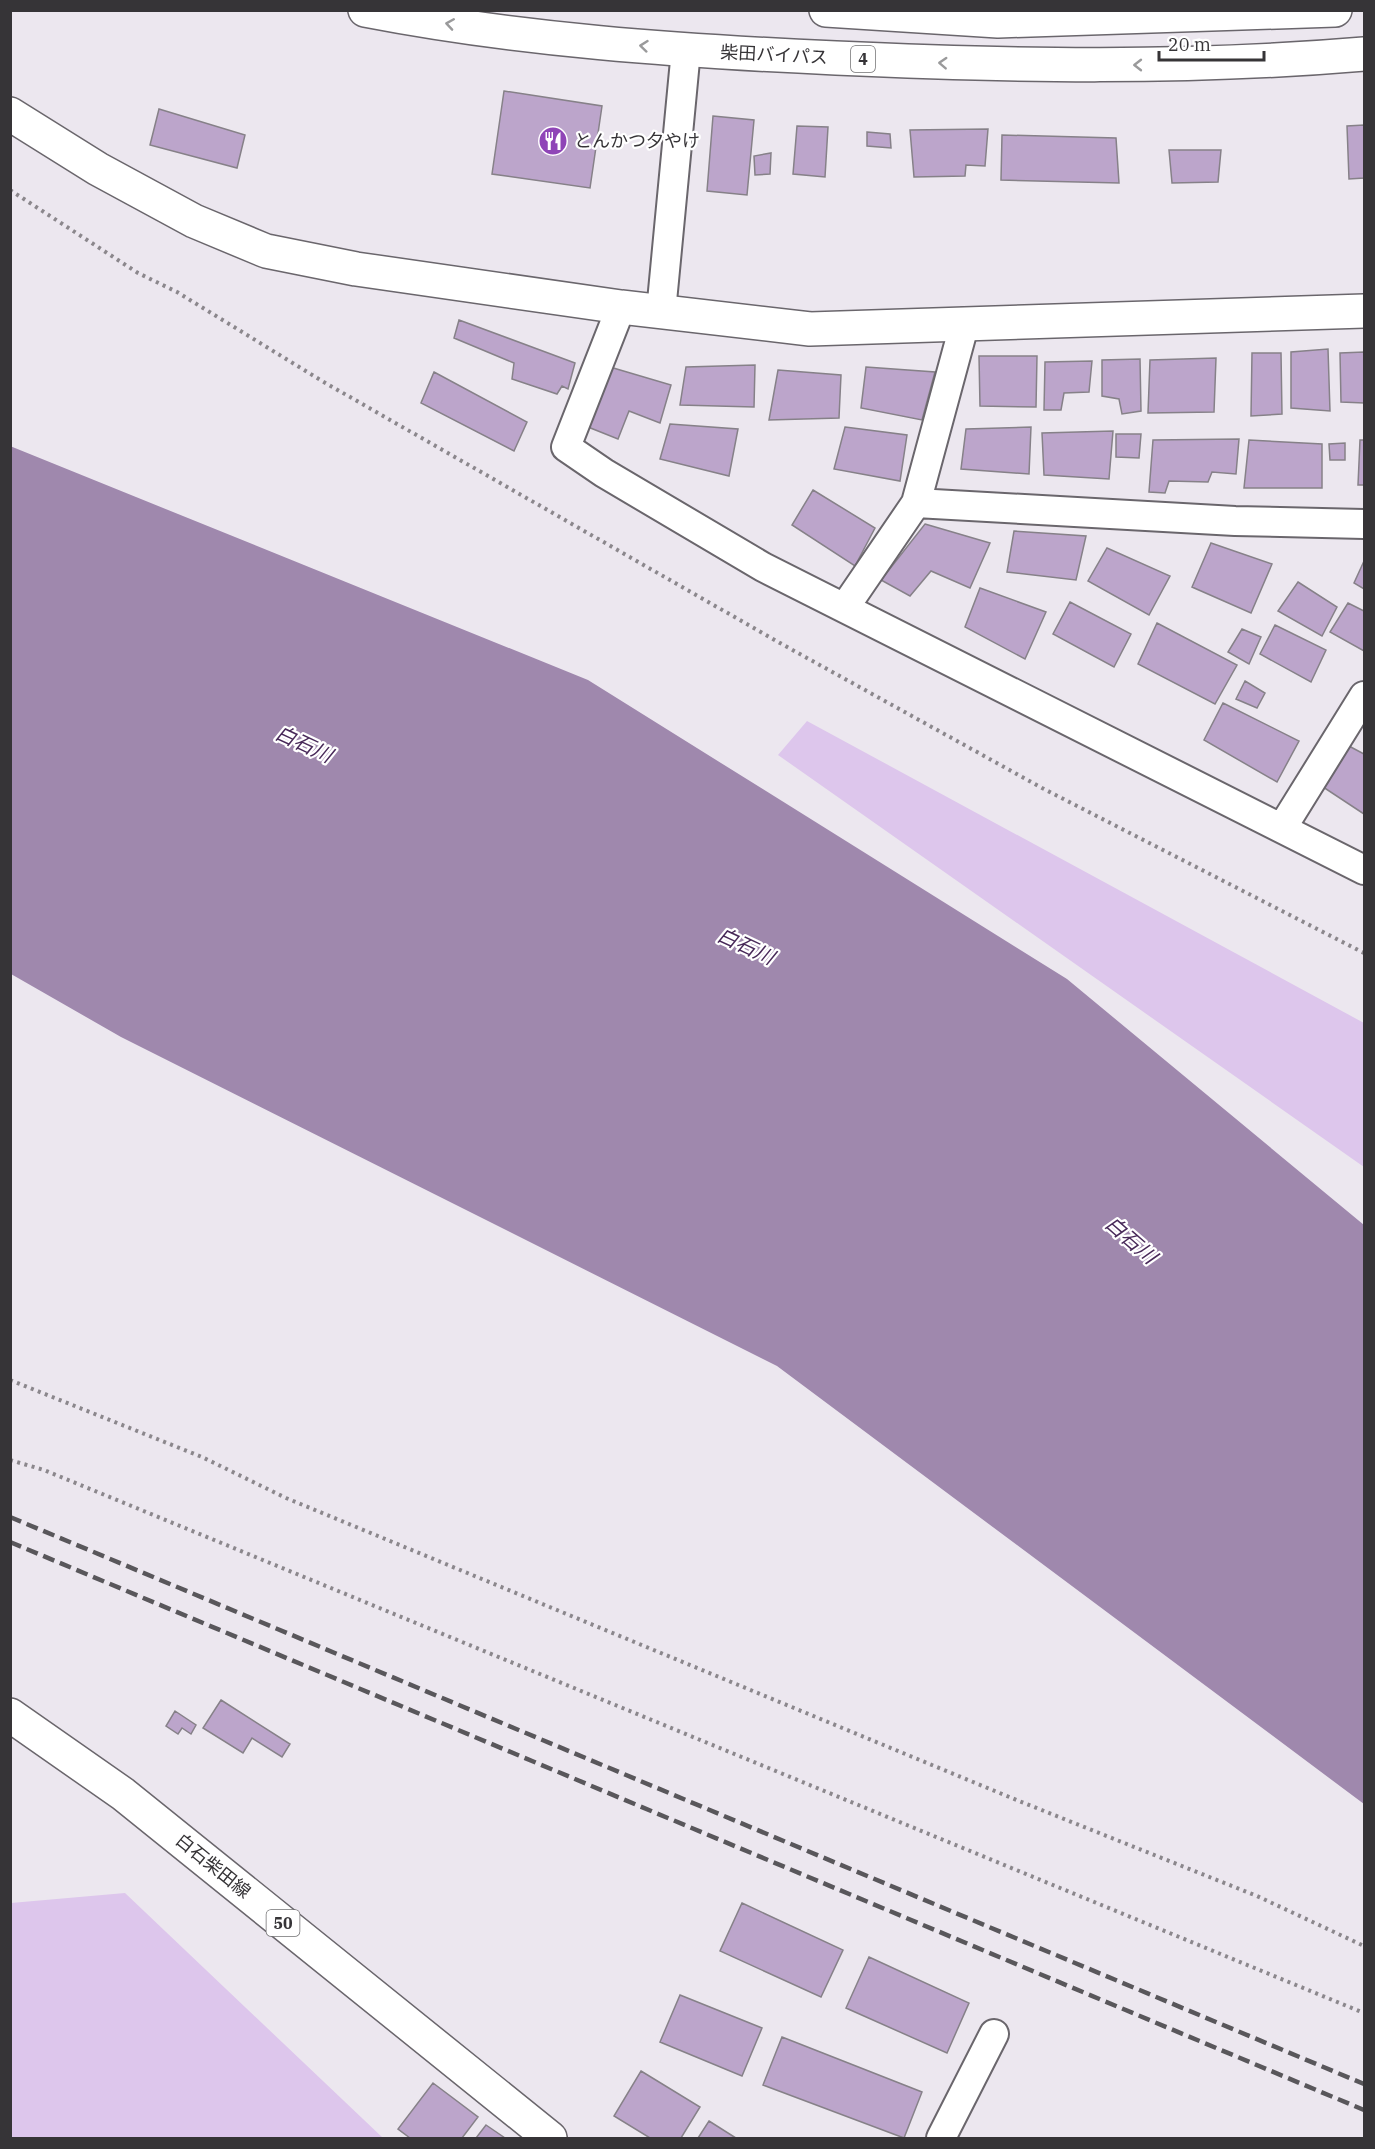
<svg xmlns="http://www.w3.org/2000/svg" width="1375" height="2149" viewBox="0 0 1375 2149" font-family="'IBM Plex Serif','Noto Sans JP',serif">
<rect width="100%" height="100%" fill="#ece7ef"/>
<!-- green -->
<path fill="#ddc6ec" d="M807,721L1364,1023V1167L778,755Z
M125,1893L383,2138H11V1903Z"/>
<!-- water -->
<path fill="#9f88ad" d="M10,446L588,680L1067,979L1364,1225V1804L777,1366L121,1037L11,974Z"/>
<!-- building -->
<path fill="#bca5cb" stroke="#868188" stroke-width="1.5" d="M504,91L602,106L590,188L492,174Z
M159,109L245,135L237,168L150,145Z
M713,116L754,120L747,195L707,191Z
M1364,125V178L1349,179L1347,126Z
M797,126L828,127L825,177L793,174Z
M988,129L985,166L966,165L965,176L914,177L910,130Z
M867,132L890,134L891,148L867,146Z
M1002,135L1116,138L1119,183L1001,180Z
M1169,150H1221L1218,182L1172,183Z
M771,153L770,174L755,175L754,156Z
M459,320L575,363L568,389L562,386L557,394L512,379L514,363L454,338Z
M1328,349L1330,411L1291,408V352Z
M1364,352V403L1341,402L1340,353Z
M1252,353H1281L1282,414L1251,416Z
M979,356H1037L1036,407L980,406Z
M1216,358L1214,412L1148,413L1150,360Z
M1140,359L1141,411L1122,414L1119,399L1102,396V360Z
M1092,361L1089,392L1064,393L1061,410H1044L1045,362Z
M755,365L754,407L680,405L686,367Z
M610,367L671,385L660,423L629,411L618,439L588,427Z
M866,367L935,372L922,420L861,408Z
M778,370L841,375L839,418L769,420Z
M434,372L527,422L514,451L421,403Z
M670,424L738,429L729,476L660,459Z
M845,427L907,435L900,481L834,469Z
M1031,427L1029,474L961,469L966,429Z
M1113,431L1109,479L1044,475L1042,433Z
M1116,434H1141L1139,458L1116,457Z
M1239,439L1236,474L1212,472L1208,482L1169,481L1165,493L1149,492L1153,440Z
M1249,440L1322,444V488H1244Z
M1360,440H1364V485H1358Z
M1345,443V460H1330L1329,444Z
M813,490L875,528L855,566L792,525Z
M925,524L990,543L970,588L931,571L910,596L881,580Z
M1014,531L1086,536L1076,580L1007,572Z
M1211,543L1272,564L1251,613L1192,587Z
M1107,548L1170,576L1149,615L1088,581Z
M1364,561V589L1354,583Z
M1298,582L1337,607L1322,636L1278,611Z
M980,588L1046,612L1025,659L965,627Z
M1070,602L1131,634L1114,667L1053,634Z
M1348,603L1364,611V651L1330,632Z
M1157,623L1237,665L1215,704L1138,664Z
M1275,625L1326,650L1311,682L1260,654Z
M1242,629L1261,637L1249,664L1228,652Z
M1245,681L1265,693L1257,708L1236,699Z
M1223,703L1299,741L1277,782L1204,740Z
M1347,745L1364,754V814L1320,785Z
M221,1700L290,1744L282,1757L252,1738L243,1753L203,1728Z
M175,1711L196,1725L191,1734L182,1728L178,1734L166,1726Z
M742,1903L843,1950L821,1997L720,1951Z
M869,1957L969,2003L947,2053L846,2008Z
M680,1995L762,2028L742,2076L660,2042Z
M782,2037L922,2092L904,2138L763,2085Z
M641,2071L700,2107L681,2138H650L614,2116Z
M433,2083L478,2117L462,2138H410L398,2129Z
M709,2121L736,2138H698Z
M486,2125L505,2138H476Z"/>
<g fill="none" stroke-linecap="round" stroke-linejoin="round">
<!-- street casing -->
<g stroke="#6a666c" stroke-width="32">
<path id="street" d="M621,307L566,447L604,473L763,567L1364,870
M661,312L686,50
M965,322L916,503L1235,521L1364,524
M845,607L916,503
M1282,828L1364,696
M941,2138L994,2034"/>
</g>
<!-- secondary casing -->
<g stroke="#6a666c" stroke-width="36">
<path id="secondary" d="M10,114L98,169L194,221L266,251L356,269L621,307L810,329L1364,311"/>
</g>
<!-- primary casing -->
<g stroke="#6a666c" stroke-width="36">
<path id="primary" d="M10,1715L123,1794L550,2138"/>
</g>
<!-- highway casing -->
<g stroke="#6a666c" stroke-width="36">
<path id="highway" d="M365,10C520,40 678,51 836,58C1012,66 1188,69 1364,54
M826,10L998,21L1335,10"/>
</g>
<!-- path -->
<path stroke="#8b878c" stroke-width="4" stroke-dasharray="3 4.5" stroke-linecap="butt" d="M10,190L138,273L177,292L322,381L780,643L1042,788L1364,953
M10,1380L202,1457L286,1498L1019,1801L1257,1896L1364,1946
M10,1460L44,1470L1364,2013"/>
<!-- street -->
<use href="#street" stroke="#fff" stroke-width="28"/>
<!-- secondary -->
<use href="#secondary" stroke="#fff" stroke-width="33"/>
<!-- primary -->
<use href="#primary" stroke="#fff" stroke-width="33"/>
<!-- highway -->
<use href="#highway" stroke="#fff" stroke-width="33"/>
<!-- rail -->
<path stroke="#59575b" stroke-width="4.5" stroke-dasharray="12 6" stroke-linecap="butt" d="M10,1517L1364,2084
M10,1542L1364,2110"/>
</g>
<!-- one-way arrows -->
<defs><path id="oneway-chevron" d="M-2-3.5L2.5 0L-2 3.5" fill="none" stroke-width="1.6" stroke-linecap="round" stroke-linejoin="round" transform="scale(1.5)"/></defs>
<g stroke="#9a9a9b">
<use href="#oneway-chevron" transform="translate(450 24) rotate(-171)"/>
<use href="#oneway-chevron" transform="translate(644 46) rotate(-174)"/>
<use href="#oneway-chevron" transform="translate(943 63) rotate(-177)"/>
<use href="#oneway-chevron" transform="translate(1138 65) rotate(180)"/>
</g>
<!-- icons -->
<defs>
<g id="restaurant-disc" transform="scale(1.5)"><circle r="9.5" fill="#8f45b7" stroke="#fff"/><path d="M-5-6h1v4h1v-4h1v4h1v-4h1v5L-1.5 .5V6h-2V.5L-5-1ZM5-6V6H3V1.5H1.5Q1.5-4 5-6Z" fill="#fff"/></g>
</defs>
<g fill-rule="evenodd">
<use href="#restaurant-disc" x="553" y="141"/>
</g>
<g text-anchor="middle" stroke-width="4.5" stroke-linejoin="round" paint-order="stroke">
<!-- shield labels -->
<g fill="#fff" stroke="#727173" stroke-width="1.5">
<rect x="851" y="46" width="24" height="26" rx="4.5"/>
<rect x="266.5" y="1910" width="33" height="26" rx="4.5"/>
</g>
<g font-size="16" font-weight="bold" fill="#363437">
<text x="863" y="65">4</text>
<text x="283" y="1929">50</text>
</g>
<!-- street labels -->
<g font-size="18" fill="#363437" stroke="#fff">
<text transform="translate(774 55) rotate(3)" y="6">柴田バイパス</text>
<text transform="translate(213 1866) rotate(39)" y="6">白石柴田線</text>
</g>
<!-- poi labels -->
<g font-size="18" fill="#363437" stroke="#fff" text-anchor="start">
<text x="574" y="147">とんかつ夕やけ</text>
</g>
<!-- water labels -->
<g font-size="20" font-style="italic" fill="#482959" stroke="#fff">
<text transform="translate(304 744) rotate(25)" y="7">白石川</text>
<text transform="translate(746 946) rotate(25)" y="7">白石川</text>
<text transform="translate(1131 1240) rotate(41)" y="7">白石川</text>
</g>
</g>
<!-- border -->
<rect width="1375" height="2149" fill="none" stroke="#363437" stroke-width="24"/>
<!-- scale -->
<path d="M1159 51v9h105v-9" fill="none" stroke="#363437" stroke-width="3"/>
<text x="1168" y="51" font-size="18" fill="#363437" stroke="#ffffff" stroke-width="4.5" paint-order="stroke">20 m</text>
</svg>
